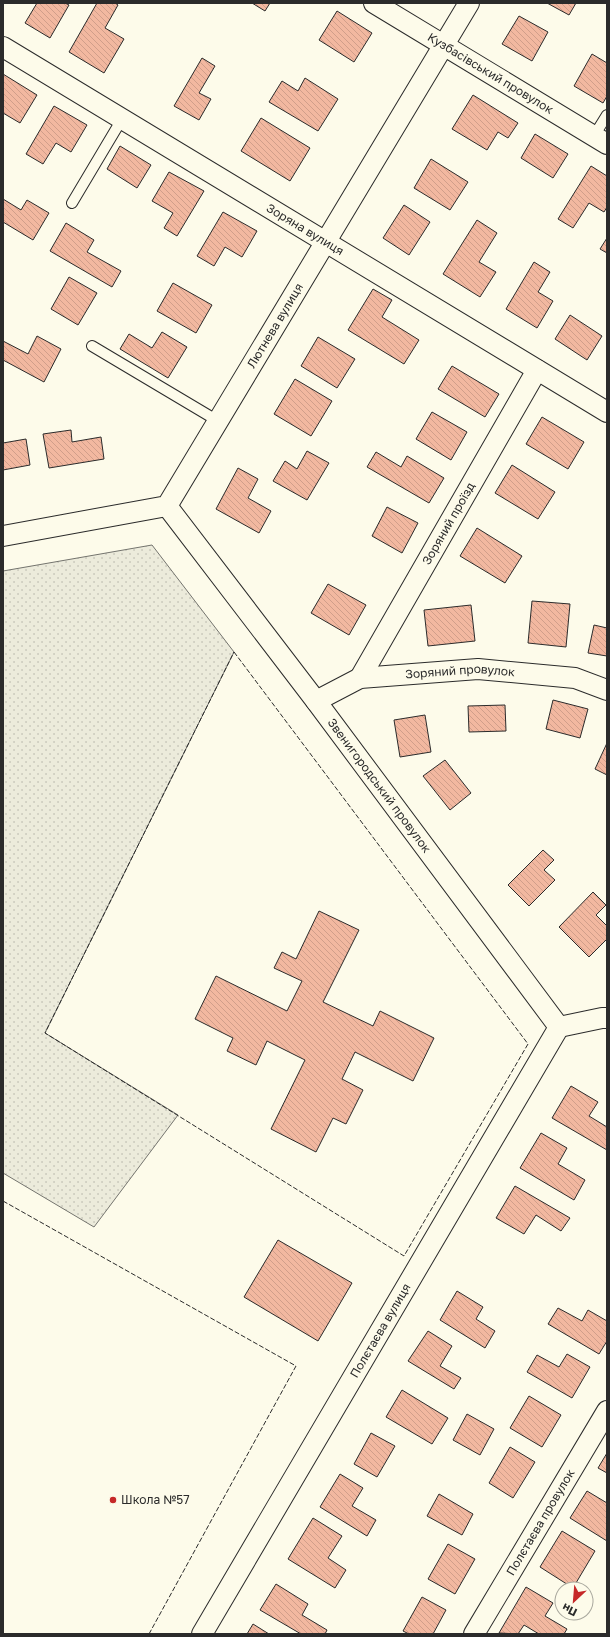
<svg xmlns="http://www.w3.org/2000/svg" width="610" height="1637" viewBox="0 0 610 1637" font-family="'Golos Text',sans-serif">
<defs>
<pattern id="grass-dots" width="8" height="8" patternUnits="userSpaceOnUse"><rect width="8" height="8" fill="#ecebdb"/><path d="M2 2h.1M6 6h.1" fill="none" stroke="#cbcabc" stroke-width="1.8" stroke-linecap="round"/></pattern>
<pattern id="building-back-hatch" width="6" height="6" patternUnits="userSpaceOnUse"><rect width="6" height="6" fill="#f2b8a0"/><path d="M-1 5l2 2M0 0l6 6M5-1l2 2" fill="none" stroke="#d09e8a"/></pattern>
</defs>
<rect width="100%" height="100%" fill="#fdfbea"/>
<!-- grass -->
<path fill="url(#grass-dots)" stroke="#74746e" d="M152,545L234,652L45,1033L178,1115L94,1227L3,1173V571Z"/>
<!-- building -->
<path fill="url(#building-back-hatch)" stroke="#2b2b2b" d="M37,3H65L69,5L50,38L25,23Z
M97,3H115L118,5L105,28L124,39L104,73L69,52Z
M252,3H270L265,11Z
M547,3H576L569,15Z
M337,11L372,33L354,62L319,40Z
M519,16L548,32L532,61L502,44Z
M592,54L607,63V96L603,103L574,86Z
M202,58L215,66L199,93L211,99L199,120L174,106Z
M3,74L37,95L20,123L3,113Z
M305,78L338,99L318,131L269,102L282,81L298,91Z
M473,95L518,123L508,138L498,132L487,150L452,129Z
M54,106L87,125L71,152L56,143L43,164L26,154Z
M261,118L310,148L290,181L241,151Z
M535,134L568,154L553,178L521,158Z
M120,146L151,165L137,188L107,169Z
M431,159L468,182L450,210L414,188Z
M591,166L607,176V207L604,212L589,203L573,228L558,219Z
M169,172L204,191L177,236L164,228L173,213L152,201Z
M3,199L21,210L27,200L49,213L33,240L3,222Z
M404,205L430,222L409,255L383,238Z
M223,212L257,231L242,257L225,247L214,266L197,256Z
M477,220L497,233L479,262L496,272L480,297L443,274Z
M66,223L94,240L87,252L121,271L112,287L50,251Z
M607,238V253L600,249Z
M534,262L550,272L538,292L553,301L537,328L506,309Z
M69,277L97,293L78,325L51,309Z
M173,283L212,305L196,333L157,311Z
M373,289L392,300L382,317L419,340L404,364L348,330Z
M570,315L602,336L587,360L555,339Z
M162,332L187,347L168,378L120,349L129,334L152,348Z
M37,336L61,349L44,382L3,360V341L28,354Z
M318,337L355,359L337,388L301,366Z
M452,366L499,394L485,417L438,389Z
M295,379L332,401L311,436L274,414Z
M432,412L467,432L451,460L416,439Z
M542,417L584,442L568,469L526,444Z
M71,430L72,442L101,437L104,459L49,468L43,434Z
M26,439L30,465L3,470V443Z
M307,451L329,463L307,500L273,481L285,461L297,469Z
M376,452L401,467L407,456L444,478L429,503L367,467Z
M512,465L555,492L538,519L495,493Z
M238,468L258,479L248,498L271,511L259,533L216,509Z
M387,507L418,523L402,553L372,536Z
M477,528L522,556L505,583L460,556Z
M328,584L366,605L349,635L311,613Z
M532,601L570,604L566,647L528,643Z
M471,605L475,641L428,646L424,610Z
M594,625L607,628V656L588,653Z
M553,700L588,709L580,738L546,729Z
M505,705L506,731L469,732L468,706Z
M425,715L431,752L400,757L394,720Z
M607,743V775L595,769Z
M445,760L471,793L450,810L423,776Z
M543,850L554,860L544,870L555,880L529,906L508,885Z
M593,892L606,905L596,915L607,926V939L589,957L559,927Z
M319,911L359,930L323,1002L373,1026L380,1011L434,1038L413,1081L355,1052L342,1079L363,1090L346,1124L333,1118L316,1152L271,1129L305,1060L267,1041L256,1065L227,1051L233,1038L195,1019L216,976L287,1011L302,981L274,968L282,952L296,959Z
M571,1086L598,1102L589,1116L607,1127V1150L552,1118Z
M541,1133L567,1148L558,1164L585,1180L574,1200L520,1168Z
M515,1186L570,1218L561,1231L536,1215L524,1234L496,1218Z
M278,1240L352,1283L318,1341L244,1297Z
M457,1291L483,1307L476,1319L495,1331L485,1348L440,1320Z
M558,1308L582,1321L588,1310L607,1321V1341L599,1354L548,1324Z
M428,1331L452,1346L440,1366L461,1378L454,1389L408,1361Z
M567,1354L590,1367L572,1398L527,1372L537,1355L559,1367Z
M402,1390L448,1418L432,1444L386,1417Z
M529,1396L561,1415L542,1447L510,1428Z
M467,1414L494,1429L480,1455L453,1440Z
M371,1433L395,1446L377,1477L354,1464Z
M510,1447L535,1462L513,1498L489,1483Z
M607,1453V1473L598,1468Z
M340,1474L363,1488L352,1506L376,1520L367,1536L320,1507Z
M587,1491L607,1503V1541L570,1518Z
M439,1494L473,1514L462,1535L427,1516Z
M313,1518L342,1536L328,1558L346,1570L335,1588L288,1559Z
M562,1531L595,1551L573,1588L540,1567Z
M448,1544L475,1559L455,1594L428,1579Z
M276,1584L308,1604L302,1615L327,1630L325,1634H301L260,1610Z
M526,1587L553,1603L545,1616L567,1629L564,1634H539L524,1625L518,1634L499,1633Z
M422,1597L446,1610L433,1634H409L403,1631Z
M253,1624L269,1634H247Z"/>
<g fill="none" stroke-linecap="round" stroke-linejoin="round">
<!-- lane casing -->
<g stroke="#2b2b2b" stroke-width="12">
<path id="lane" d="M594,136L607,115
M72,203L122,119
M92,346L218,421"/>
</g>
<!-- street casing -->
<g stroke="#2b2b2b" stroke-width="22">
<g id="street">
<path id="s1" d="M374,3L607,144"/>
<path id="s2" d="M3,47L607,412"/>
<path id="s3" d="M167,506L316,701L559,1027"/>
<path id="s4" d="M3,536L167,506L469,3"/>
<path id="s5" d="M360,678L537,370"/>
<path id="s6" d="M316,701L360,678L478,669L575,678L607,690"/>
<path d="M559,1027L602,1018H607"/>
<path id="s7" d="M202,1634L559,1027"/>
<path id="s8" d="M474,1634L607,1411"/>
</g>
</g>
<!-- lane -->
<use href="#lane" stroke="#fdfbea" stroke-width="10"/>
<!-- street -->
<use href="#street" stroke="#fdfbea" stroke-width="20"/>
<!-- fence -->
<path stroke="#2b2b2b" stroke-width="1" stroke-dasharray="5 2" stroke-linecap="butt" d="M234,652L528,1044L404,1256L45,1033Z
M3,1201L296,1366L149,1634"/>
</g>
<!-- markers -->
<circle fill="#c62828" stroke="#fdfbea" stroke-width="1.5" cx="113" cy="1500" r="4"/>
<g text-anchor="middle" stroke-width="3" stroke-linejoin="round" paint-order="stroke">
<!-- street labels -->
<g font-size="12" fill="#2b2b2b" stroke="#fdfbea">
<text dy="4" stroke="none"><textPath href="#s1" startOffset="136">Кузбасівський провулок</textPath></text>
<text dy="4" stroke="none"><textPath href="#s2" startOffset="353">Зоряна вулиця</textPath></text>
<text dy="4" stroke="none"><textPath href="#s4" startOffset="377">Лютнева вулиця</textPath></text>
<text dy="4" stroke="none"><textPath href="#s5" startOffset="178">Зоряний проїзд</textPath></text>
<text dy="4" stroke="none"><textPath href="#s6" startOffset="150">Зоряний провулок</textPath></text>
<text dy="4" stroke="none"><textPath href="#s3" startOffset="351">Звенигородський провулок</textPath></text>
<text dy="4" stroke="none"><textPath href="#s7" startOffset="352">Полєтаєва вулиця</textPath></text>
<text dy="4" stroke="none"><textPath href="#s8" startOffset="130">Полєтаєва провулок</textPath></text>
</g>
<!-- poi labels -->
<g font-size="12" fill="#2b2b2b" stroke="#fdfbea" text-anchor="start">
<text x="121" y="1504">Школа №57</text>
</g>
</g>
<!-- border -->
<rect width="610" height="1637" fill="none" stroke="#2b2b2b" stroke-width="8"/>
<!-- north arrow -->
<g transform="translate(574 1601) rotate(206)"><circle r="19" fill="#fdfbea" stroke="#a9a89e"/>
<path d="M0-3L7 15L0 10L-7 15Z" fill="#c62828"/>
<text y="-6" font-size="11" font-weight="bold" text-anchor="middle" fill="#2b2b2b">Пн</text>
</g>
</svg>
